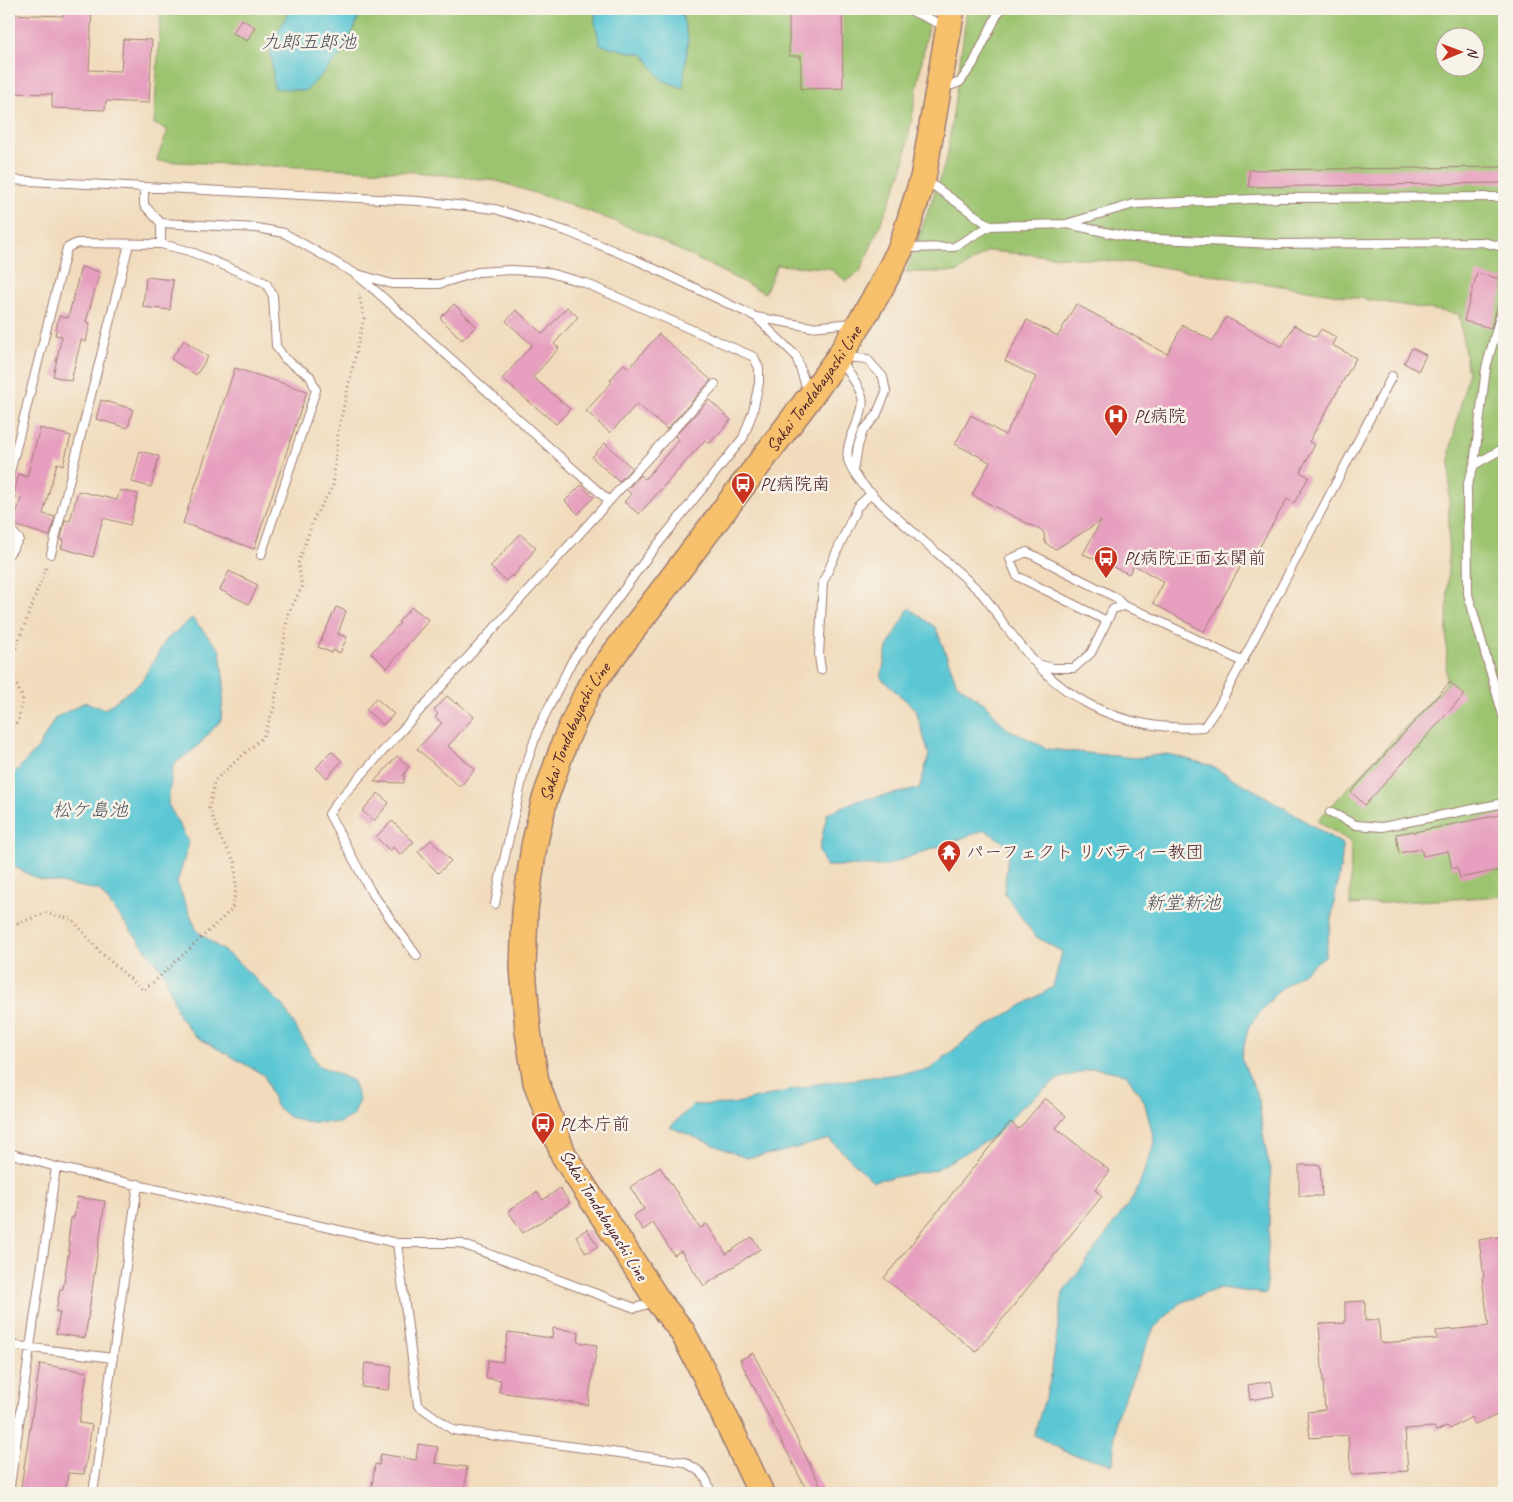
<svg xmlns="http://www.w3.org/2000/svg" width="1513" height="1502" viewBox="0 0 1513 1502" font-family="Caveat,'Klee One',sans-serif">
<rect width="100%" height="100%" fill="#f7f3e8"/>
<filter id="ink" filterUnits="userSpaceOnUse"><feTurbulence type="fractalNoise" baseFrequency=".02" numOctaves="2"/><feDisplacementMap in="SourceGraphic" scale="10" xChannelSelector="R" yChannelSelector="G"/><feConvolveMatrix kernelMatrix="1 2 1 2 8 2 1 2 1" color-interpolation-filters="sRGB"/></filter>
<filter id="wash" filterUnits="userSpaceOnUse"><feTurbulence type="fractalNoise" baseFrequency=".0096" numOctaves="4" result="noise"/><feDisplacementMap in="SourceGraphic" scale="20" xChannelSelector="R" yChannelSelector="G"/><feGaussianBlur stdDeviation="1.12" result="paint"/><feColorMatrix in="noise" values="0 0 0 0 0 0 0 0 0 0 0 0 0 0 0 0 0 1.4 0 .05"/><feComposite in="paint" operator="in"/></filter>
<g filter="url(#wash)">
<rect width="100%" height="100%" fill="#f1dbbc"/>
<!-- green -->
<path fill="#9cc46f" stroke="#73724d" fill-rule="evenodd" d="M161,9H931L903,168L895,190L860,272L846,281L829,268L777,265L765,293L647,234L578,207L497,181L416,172L156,161L168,130L154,124Z
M967,9H1504V896L1350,905L1351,842L1317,821L1446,684L1450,451L1468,374L1459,314L1136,263L988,251L958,272H906L947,158ZM1446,38H1476V68H1446Z"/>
<!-- water -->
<path fill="#5bc7d4" stroke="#527380" d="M290,9H362L345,50L306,91L274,88L270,47Z
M595,9H681L688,40L683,88L662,80L644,55L600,45L595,23Z
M909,608L936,628L957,684L985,704L1006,728L1048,749L1135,758L1168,754L1209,765L1263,795L1342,844V857L1325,956L1277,992L1249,1026L1241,1057L1259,1100L1262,1128L1271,1176L1266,1294L1220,1288L1180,1303L1154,1328L1116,1417L1113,1464L1068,1453L1034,1435L1050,1381L1063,1293L1135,1195L1155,1143L1144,1101L1126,1074L1094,1068L1058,1079L1019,1109L995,1136L935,1170L873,1181L829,1139L777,1153L746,1158L670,1127L693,1105L732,1104L817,1084L929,1070L972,1035L1053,987L1062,952L1035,936L1004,893L1009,846L985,830L884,866H826L819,851L827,814L855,801L919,789L929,755L916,710L881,678L887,648Z
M192,618L220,650L224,684L221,720L197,747L173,765L168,804L189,843L177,883L197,931L236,960L283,1006L318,1065L353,1081L359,1099L354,1115L339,1123L310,1122L289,1117L276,1106L264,1075L195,1036L179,1016L163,971L99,890L38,879L9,864V779L38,748L55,718L85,702L105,709L141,682L166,640Z"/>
<g id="blocks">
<!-- building -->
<path fill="#e69fbe" d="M63,9H92L89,70L121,71L123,39L152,40L149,103L106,101L105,110L52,108V94L9,93V14L63,16Z
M789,9H842L843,88L801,89V56H789Z
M241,19L255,27L247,41L233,33Z
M1504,167V183L1249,187V170Z
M81,267L100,272L86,322L90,323L86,342L81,340L71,381L53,376L62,336L55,335L59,316L68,318Z
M1477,273L1504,280L1502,288H1503L1491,328L1464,321Z
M146,277L173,280L170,310L143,307Z
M454,304L476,326L462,340L440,318Z
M1076,304L1167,354L1183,325L1213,341L1226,317L1282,347L1294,325L1316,337L1321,329L1336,337L1332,345L1356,358L1309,442L1315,445L1300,472L1309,477L1294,503L1287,499L1255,555L1249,551L1204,632L1153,603L1164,582L1134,565L1129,574L1083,554L1101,521L1056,549L1051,547L1045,542L1044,532L972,495L990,462L955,444L971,415L1005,435L1036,377L1005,361L1027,320L1058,336Z
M567,307L578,317L554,344L559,348L533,377L570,409L556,424L502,379L532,345L506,321L516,310L543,334Z
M659,334L711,380L667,429L637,404L610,433L586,411L612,382L610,380L624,364L629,368Z
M184,340L208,357L196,375L171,359Z
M1412,348L1426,355L1418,371L1404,363Z
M235,368L307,391L254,549L183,523Z
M101,400L133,409L128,428L96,419Z
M709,400L731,420L709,444L705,440L639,514L624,502L631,494L627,490L640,475L644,479L646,478L679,440L675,436Z
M40,428L71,436L63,465L57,463L43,514L55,517L50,536L13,525L21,498L13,496L19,474L27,477Z
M605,443L632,468L619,482L592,457Z
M140,451L159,456L151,487L132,482Z
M581,485L594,497L578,514L565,501Z
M120,490L138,494L130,525L103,518L93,557L61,548L64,540L61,539L65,520L70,521L78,491L117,500Z
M520,534L536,548L513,577L511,575L506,581L490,567Z
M229,571L258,585L249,604L220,590Z
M336,607L346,611L338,634L347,637L340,653L333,650L332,653L318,647Z
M412,607L429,620L387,668L371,653L400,623L398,622Z
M1450,682L1464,695L1365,805L1351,792Z
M447,696L456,704L457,702L474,717L448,746L475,769L460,787L417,749L442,723L435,717L438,714L434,710Z
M376,698L394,714L383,725L366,710Z
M331,751L342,761L327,778L316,768Z
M397,756L409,767L404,774V783L374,782Z
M378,793L389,803L374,821L362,811Z
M1504,814V869L1460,878L1457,867L1452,869L1448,851L1423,856L1421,849L1399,853L1396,834L1414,831V832Z
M392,821L414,842L401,855L393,847L390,851L376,837Z
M431,840L451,861L438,873L418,852Z
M1045,1098L1066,1116L1056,1128L1110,1171L1095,1190L1102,1196L976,1352L884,1278L1010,1122L1019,1129Z
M1299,1165H1320L1322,1196H1299Z
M660,1167L700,1228L707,1224L726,1254L752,1237L760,1249L704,1286L681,1251L674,1255L653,1223L643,1230L633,1216L644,1209L630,1187Z
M560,1188L570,1203L523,1233L508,1211L537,1192L543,1200Z
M77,1197L105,1201L85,1338L56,1334L60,1312H56L60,1289H63L70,1242H68L71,1218H74Z
M587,1229L598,1246L586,1253L576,1236Z
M1504,1236V1412L1475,1425L1471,1417L1450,1429L1447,1426L1436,1431L1434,1427L1405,1429L1408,1471L1351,1475L1348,1435L1310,1438L1307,1412L1325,1410L1319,1324L1345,1323V1302L1365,1301V1321L1379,1320L1380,1343L1437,1339L1436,1331L1489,1326L1482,1278L1484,1277L1479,1240Z
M553,1328L579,1332L578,1342L597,1345L588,1405L499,1392L501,1380L486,1378L488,1360L503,1362L508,1332L552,1338Z
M753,1353L790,1425L824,1493H808L765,1409L740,1360Z
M365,1363L392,1366L389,1390L362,1387Z
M40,1364L87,1372L79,1423L92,1425L84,1474L68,1473L65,1493H20Z
M1271,1381L1274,1396L1250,1400L1248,1385Z
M418,1444L438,1447L435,1463L467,1467L464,1493H371L375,1464L379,1465L381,1454L416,1460Z"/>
</g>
</g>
<g filter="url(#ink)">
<use href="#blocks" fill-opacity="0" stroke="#9e7d74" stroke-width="1"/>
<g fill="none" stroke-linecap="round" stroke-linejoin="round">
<!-- service casing -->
<g stroke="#9e7d74" stroke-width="10">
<path id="service" d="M907,9L945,26
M941,84L952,85L960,82L973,64L1000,9
M9,180L418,201L495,209L566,231L634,259L756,317L811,327L853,323
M927,181L990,226
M144,187V205L161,223V244
M161,223L257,228L284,233L354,273L377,292L609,501
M1069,223L1134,204L1280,198L1504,197
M904,248L954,247L990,226L1067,224L1133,238L1277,244L1482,242L1504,247
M354,273L392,284H439L478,272L511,270L546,272L585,283L754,357L759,368V383L753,411L743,438L646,559L572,661L539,727L524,771L500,878L495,904
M1504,311L1499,320L1486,368L1474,465L1467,486L1468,594L1504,719
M756,317L796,356L808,392
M844,357L867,359L883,377L886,392L876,416L863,431L858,446L854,470
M841,361C848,372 859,385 862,397C867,416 841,442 849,463C860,487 884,506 904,524C929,546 954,567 978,590C988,599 995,612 1003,623C1030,658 1050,684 1090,705C1124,723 1167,730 1204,727L1220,704L1392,376
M1474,465L1504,448
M9,476L67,248L77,243L161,244L189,251L266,283L273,296L276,346L285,359L310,376L316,390L261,555
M9,528L19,539L9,554
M51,554L129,244
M1107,621L1017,576L1010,559L1027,552L1115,597L1124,606
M1037,664L1053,668H1074L1091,653L1113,609L1124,606L1145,614L1243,662
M821,670L819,655L823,582L857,507L872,493
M1330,812L1356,825L1382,827L1504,803
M417,956L370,890L329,814L337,802L715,384
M9,1153L56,1167L397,1243H459L635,1308L654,1302
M397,1243L418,1405L453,1430L684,1462C699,1470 708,1475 710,1493
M9,1345L113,1358
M9,1493L56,1167
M93,1493L138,1184"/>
</g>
<!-- primary casing -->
<g stroke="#9e7d74" stroke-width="28">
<g id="primary">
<path id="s1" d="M761,1493L704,1373L682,1331L658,1301L564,1156L536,1082L528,1031L523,968L525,910L534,846L544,802L565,741L590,686L810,397L839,357L879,291L901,248L923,178L952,9"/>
</g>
</g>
<!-- path -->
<path stroke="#9e7d74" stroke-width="3" stroke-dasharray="1 4" stroke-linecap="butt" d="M9,731L18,721L23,699L11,673V661L47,565
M9,917L18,923L46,913L72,919L100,952L143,990L154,982L232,909L236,890L235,862L221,839L209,808L215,780L263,737L274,708L288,614L302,587L298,564L314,518L333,486L338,431L364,318L359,294
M9,1025V1029"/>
<!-- service -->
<use href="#service" stroke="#fff" stroke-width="8"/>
<!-- primary -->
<use href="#primary" stroke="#f7c06c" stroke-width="25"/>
</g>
</g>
<!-- icons -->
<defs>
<g id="hospital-pin" transform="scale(1.25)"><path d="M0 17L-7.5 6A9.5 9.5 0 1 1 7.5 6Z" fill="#c8321e" stroke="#f7f3e8"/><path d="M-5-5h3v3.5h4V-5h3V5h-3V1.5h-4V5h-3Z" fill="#fff"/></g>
<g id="bus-pin" transform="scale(1.25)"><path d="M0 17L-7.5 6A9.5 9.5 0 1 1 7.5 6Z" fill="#c8321e" stroke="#f7f3e8"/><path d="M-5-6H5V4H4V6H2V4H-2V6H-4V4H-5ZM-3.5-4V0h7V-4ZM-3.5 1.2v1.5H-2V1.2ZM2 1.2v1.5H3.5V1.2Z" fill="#fff"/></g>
<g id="temple-pin" transform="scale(1.25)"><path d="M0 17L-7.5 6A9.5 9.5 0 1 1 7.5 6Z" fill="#c8321e" stroke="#f7f3e8"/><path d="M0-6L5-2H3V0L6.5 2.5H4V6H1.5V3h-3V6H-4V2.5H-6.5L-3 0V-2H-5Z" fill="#fff"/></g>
</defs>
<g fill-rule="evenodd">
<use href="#hospital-pin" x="1116" y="416"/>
<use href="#bus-pin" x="743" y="484"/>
<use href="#bus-pin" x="1106" y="558"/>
<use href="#temple-pin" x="949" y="852"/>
<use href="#bus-pin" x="543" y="1124"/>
</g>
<g text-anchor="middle" stroke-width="5" stroke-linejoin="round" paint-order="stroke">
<!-- street labels -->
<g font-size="18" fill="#4a1f2b" stroke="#f7f3e8">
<text dy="6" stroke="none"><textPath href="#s1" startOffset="1250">Sakai Tondabayashi Line</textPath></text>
<text dy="6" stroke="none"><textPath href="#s1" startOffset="830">Sakai Tondabayashi Line</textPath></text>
<text transform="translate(604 1215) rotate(58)" y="6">Sakai Tondabayashi Line</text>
</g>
<!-- poi labels -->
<g font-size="18" fill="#4a1f2b" stroke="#f7f3e8" text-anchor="start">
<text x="1134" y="422">PL病院</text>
<text x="760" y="490">PL病院南</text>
<text x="1124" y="564">PL病院正面玄関前</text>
<text x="966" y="858">パーフェクト リバティー教団</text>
<text x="560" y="1130">PL本庁前</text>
</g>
<!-- water labels -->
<g font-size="19" font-style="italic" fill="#4f515e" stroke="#f7f3e8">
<text x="309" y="48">九郎五郎池</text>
<text x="90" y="816">松ケ島池</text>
<text x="1183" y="909">新堂新池</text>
</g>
</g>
<!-- margin -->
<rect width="1513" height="1502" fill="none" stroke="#f7f3e8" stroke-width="30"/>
<!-- north arrow -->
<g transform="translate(1460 52) rotate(89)"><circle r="24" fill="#f7f3e8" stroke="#b29e9c"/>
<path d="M0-4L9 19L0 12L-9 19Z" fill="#c8321e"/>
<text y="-8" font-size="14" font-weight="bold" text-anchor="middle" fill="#4a1f2b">N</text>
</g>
</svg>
